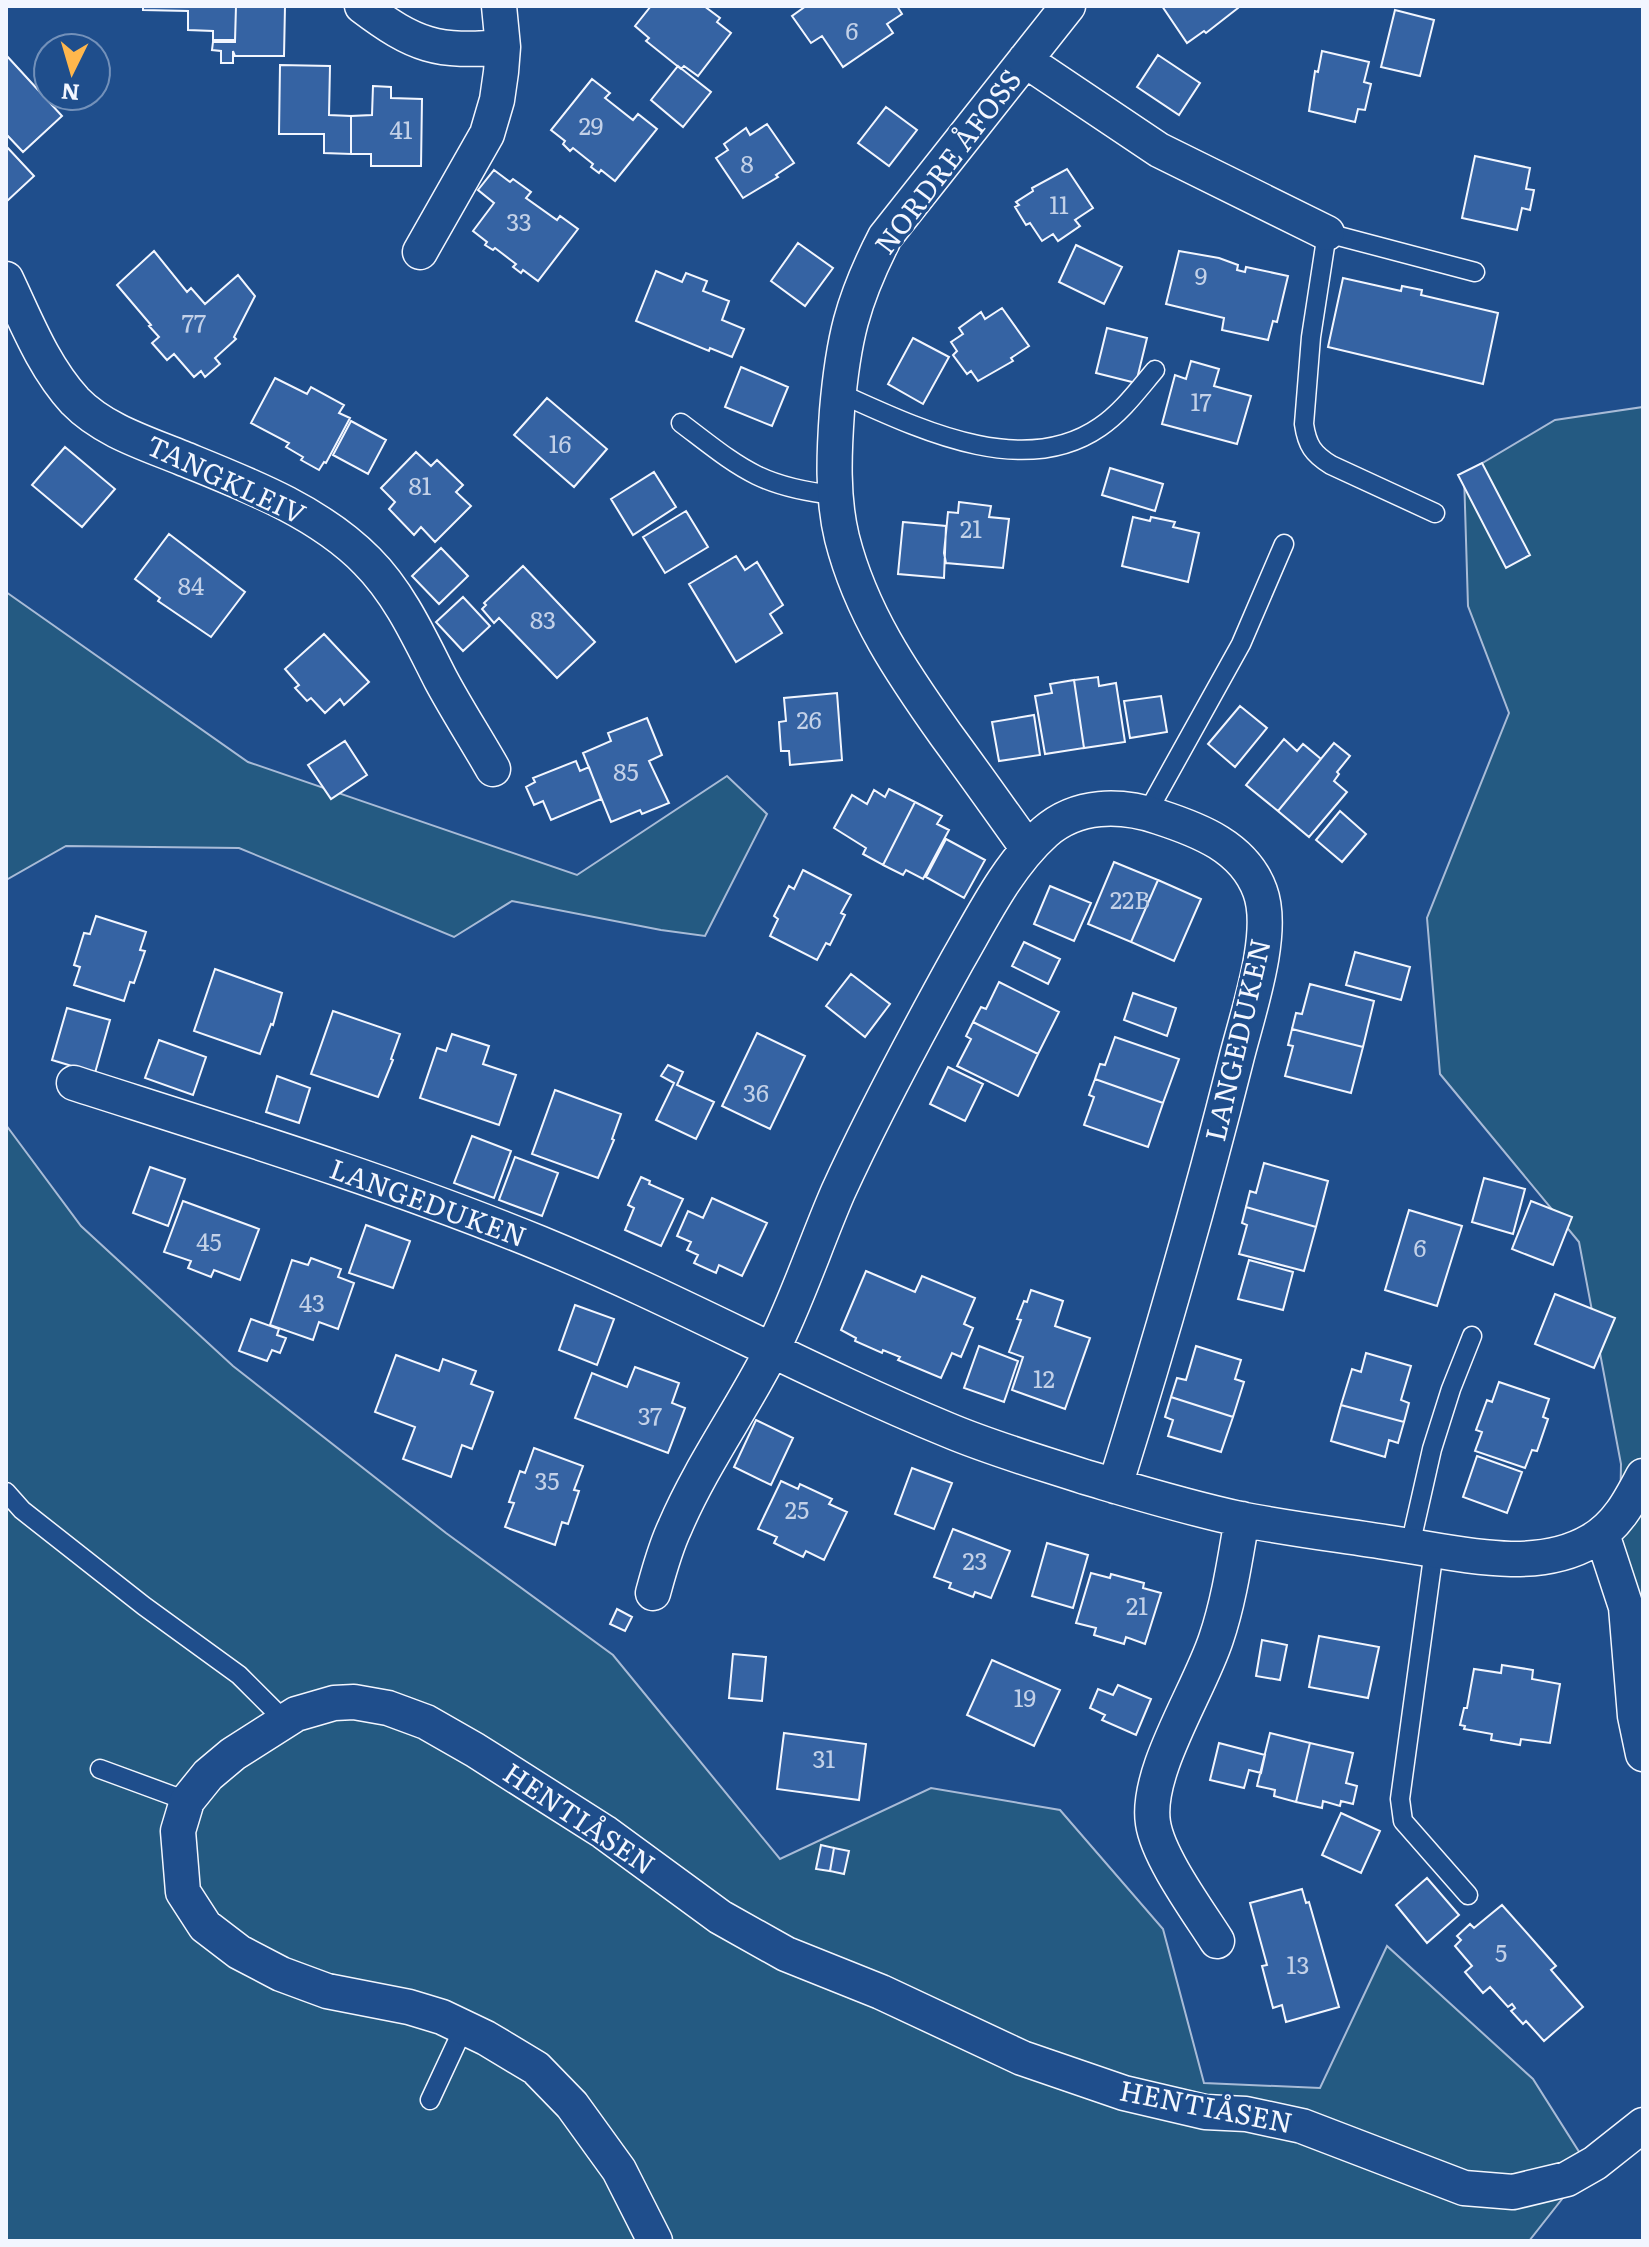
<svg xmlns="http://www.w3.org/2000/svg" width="1649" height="2247" viewBox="0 0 1649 2247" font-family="Literata,serif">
<rect width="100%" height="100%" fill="#1f4e8c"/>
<!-- green -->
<path fill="#245a82" stroke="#a8bbd7" stroke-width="2" d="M1643,407V1746L1617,1682L1621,1464L1579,1242L1440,1074L1427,918L1509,713L1468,606L1464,474L1555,420Z
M6,592L248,762L577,875L727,776L767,814L705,936L661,930L512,901L454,937L239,848L66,846L6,880Z
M6,1125L81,1226L233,1366L446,1533L613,1655L780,1859L931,1788L1060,1810L1163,1929L1204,2083L1320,2088L1387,1946L1533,2079L1588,2166L1529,2241H6Z"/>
<!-- building -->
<path fill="#3563a3" stroke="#f2f6ff" stroke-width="2" d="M143,6H236L235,40H213V31L188,30V11L143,10Z
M236,6H285L284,56H235L233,51V63H221V51L212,50L213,42H235Z
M651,6H704L720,18L717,22L731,33L698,76L684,66L681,69L646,41L649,38L635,26Z
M806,6H897L902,14L887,24L893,33L843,67L822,36L811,43L792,16Z
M1162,6H1237L1238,8L1206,33L1204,31L1187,43Z
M1395,10L1434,20L1420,76L1381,67Z
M1322,51L1369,62L1364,82L1371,84L1365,110L1358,109L1355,122L1309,111L1315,71L1318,72Z
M6,55L62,116L23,152L6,134Z
M1158,55L1200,83L1179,115L1137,87Z
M280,65L330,66L329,115L351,116V154L324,153V134H279Z
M678,66L711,92L683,127L651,100Z
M592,79L610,93L605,98L633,120L638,114L657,129L615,181L601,170L599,173L591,167L593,164L573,148L570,151L563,144L565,141L551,130Z
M373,86L391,87V98L422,99L421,166H371V154H351V116L372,115Z
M886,107L917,130L889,166L858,143Z
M767,124L794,163L776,175L778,177L743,198L716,158L728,150L724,144L746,128L750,135Z
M6,146L34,176L6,202Z
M1475,156L1530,168L1526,189L1534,190L1530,210L1522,208L1517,230L1462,218Z
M1067,169L1093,208L1075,220L1080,226L1058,241L1053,234L1042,241L1030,223L1026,225L1015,207L1019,205L1016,202L1033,191L1032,188Z
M494,170L510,182L513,179L531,192L526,198L557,220L560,216L578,229L538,281L523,270L521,273L513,267L516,264L495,248L493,250L485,245L487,242L473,231L494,203L478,190Z
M798,243L833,268L805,306L771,281Z
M1076,245L1122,267L1104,304L1059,282Z
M154,251L187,292L191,288L205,304L238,275L255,296L234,337L236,339L215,358L220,364L205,377L201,371L194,377L174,354L167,360L152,343L159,337L149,326L151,325L117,285Z
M1179,251L1219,258L1238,265L1237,270L1245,272L1246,267L1288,276L1277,322L1273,321L1268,340L1222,330L1224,318L1166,304Z
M656,271L682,282L686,273L707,281L703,291L729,301L722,320L744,329L732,357L710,348L709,351L636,321Z
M1343,278L1401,291L1402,286L1422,290L1421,295L1498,313L1483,384L1328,347Z
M1002,308L1029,346L1011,358L1013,361L978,381L971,371L967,374L953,355L957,351L951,342L963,334L959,328L981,312L985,319Z
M1107,328L1147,338L1136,383L1096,373Z
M913,338L949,357L923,404L888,384Z
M1191,361L1219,369L1214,386L1251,396L1237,444L1162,424L1175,375L1186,379Z
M741,367L788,387L772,426L725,407Z
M275,378L307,394L311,387L344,405L339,413L350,418L326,463L324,462L319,470L301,460L303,457L286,447L289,443L251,423Z
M547,398L607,449L574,487L514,435Z
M351,421L386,440L368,474L333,455Z
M65,447L115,489L82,527L32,485Z
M416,452L431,466L437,460L463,485L456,492L471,506L435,542L421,527L414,535L389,509L395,502L381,488Z
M1482,463L1530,555L1506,568L1458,475Z
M1110,468L1163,484L1155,511L1102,495Z
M654,472L676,507L633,535L611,499Z
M959,502L991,506L989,517L1009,519L1003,568L946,563L944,553L948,512L958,513Z
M686,511L708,547L665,573L643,537Z
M1133,517L1150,521L1151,517L1175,522L1173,527L1199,533L1188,582L1122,566Z
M903,522L946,526L944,578L898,574Z
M169,534L245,592L211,637L158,601L160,598L135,579Z
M441,548L468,576L439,604L412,576Z
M736,556L745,570L757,562L783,605L770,614L782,633L736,662L689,584Z
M523,566L595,642L557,678L499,618L494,623L482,609L486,605L484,603Z
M463,597L490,626L463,651L436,622Z
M324,634L369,682L344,705L340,699L325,713L311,698L307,701L295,688L299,685L285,669Z
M1098,677L1099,686L1116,683L1125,742L1084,748L1074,680Z
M1074,680L1084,748L1045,754L1035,696L1052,693L1050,684Z
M837,693L842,760L790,765L789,751H781L779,722L786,721L784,698Z
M1161,696L1167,732L1130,738L1124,701Z
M1240,706L1267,728L1235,767L1208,744Z
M1034,715L1040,755L999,761L992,722Z
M647,718L662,755L649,761L669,803L642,814L640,810L611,822L583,753L611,741L608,733Z
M1284,739L1297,751L1303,744L1321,759L1278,811L1246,785Z
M345,741L367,775L331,799L308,765Z
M1334,743L1350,756L1337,772L1339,774L1334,781L1347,792L1309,837L1278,811Z
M576,761L580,771L589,767L601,799L551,820L543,801L534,805L526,787L535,782L533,778Z
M889,789L915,802L883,865L863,854L866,848L834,828L852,795L867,804L874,790L885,797Z
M915,802L942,816L937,824L949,830L923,879L906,870L903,875L883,865Z
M1340,811L1366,834L1342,862L1316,840Z
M946,839L985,860L964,898L926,877Z
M1114,862L1158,880L1131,942L1088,924Z
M803,870L851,895L841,913L845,915L830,945L826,943L817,960L770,936L778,919L774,916L789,886L794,889Z
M1158,880L1201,899L1174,961L1131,942Z
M1050,886L1091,903L1074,941L1034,924Z
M96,916L146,932L140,950L145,951L134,983L130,982L124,1001L74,985L80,967L74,965L84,933L90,934Z
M1024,942L1060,959L1048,984L1012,966Z
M1355,952L1410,967L1401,1000L1346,985Z
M215,969L282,993L273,1025L271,1024L260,1054L194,1031Z
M851,974L890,1004L865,1037L826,1006Z
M999,982L1059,1012L1038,1054L973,1022L981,1007L986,1009Z
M1310,984L1374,1001L1363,1047L1292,1029L1296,1013L1302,1014Z
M1133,993L1176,1008L1167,1036L1124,1020Z
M67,1008L110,1020L95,1073L52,1060Z
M333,1011L400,1034L391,1059L393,1060L378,1097L311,1074Z
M973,1022L1038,1054L1018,1096L957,1066L971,1039L966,1036Z
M1292,1029L1363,1047L1351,1093L1285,1076L1293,1046L1288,1045Z
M757,1033L805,1056L770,1129L722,1106Z
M452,1034L489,1046L483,1064L516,1075L499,1125L420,1098L437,1048L446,1051Z
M1115,1037L1179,1059L1163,1103L1095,1079L1100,1064L1105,1065Z
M159,1040L206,1057L193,1095L145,1078Z
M668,1065L683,1072L677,1085L714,1102L696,1139L656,1120L674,1083L661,1076Z
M948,1067L983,1084L965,1121L930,1104Z
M277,1076L310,1088L299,1123L266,1112Z
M1095,1079L1163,1103L1148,1147L1084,1125L1094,1097L1089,1095Z
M555,1090L621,1114L612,1139L614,1140L598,1178L532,1154Z
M472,1136L511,1151L494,1198L454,1183Z
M515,1157L558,1173L542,1216L499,1200Z
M1264,1163L1328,1181L1316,1227L1246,1207L1250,1191L1256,1193Z
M150,1167L185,1179L168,1226L133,1213Z
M641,1177L650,1181L649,1184L683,1199L661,1246L625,1230L634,1208L628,1205Z
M1484,1178L1525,1189L1513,1234L1472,1222Z
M712,1198L767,1223L742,1276L719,1265L716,1273L694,1263L698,1255L687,1250L691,1242L677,1236L688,1211L703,1218Z
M183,1201L259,1229L240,1280L214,1270L211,1277L188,1268L191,1261L164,1252Z
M1531,1201L1572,1217L1553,1265L1512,1249Z
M1246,1207L1316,1227L1304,1271L1239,1254L1247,1225L1242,1223Z
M1409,1210L1462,1226L1437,1306L1385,1290Z
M366,1225L410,1241L393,1288L349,1273Z
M311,1258L341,1269L338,1277L354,1283L338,1329L319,1322L313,1340L270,1325L292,1260L308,1265Z
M1249,1260L1293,1272L1283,1310L1238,1299Z
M866,1271L915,1292L922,1276L975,1298L964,1324L973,1328L961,1357L952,1353L941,1378L898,1360L900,1357L883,1350L882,1353L855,1341L856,1338L841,1330Z
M1031,1290L1063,1301L1055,1326L1090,1338L1065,1409L1012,1390L1023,1357L1009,1352L1021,1320L1017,1319L1024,1301L1027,1302Z
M1555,1294L1615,1318L1594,1368L1535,1344Z
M575,1305L614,1319L597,1365L559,1350Z
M251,1319L279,1329L277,1335L286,1338L280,1353L272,1350L267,1361L239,1351Z
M979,1346L1018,1361L1004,1402L964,1388Z
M1196,1346L1241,1360L1235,1379L1244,1382L1233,1417L1171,1397L1177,1378L1186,1380Z
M1366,1353L1411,1366L1401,1400L1409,1403L1404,1422L1341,1405L1352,1369L1361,1372Z
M396,1355L439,1371L443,1359L476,1371L471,1384L493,1392L472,1449L462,1445L451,1477L403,1459L415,1427L375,1412Z
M635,1367L679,1383L672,1403L685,1408L668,1453L575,1418L592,1373L627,1387Z
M1499,1382L1549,1399L1543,1417L1548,1419L1537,1451L1532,1450L1525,1468L1475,1451L1482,1432L1476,1430L1487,1400L1492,1402Z
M1171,1397L1233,1417L1221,1452L1168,1436L1173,1420L1165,1417Z
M1341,1405L1404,1422L1398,1443L1389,1440L1385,1457L1331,1441Z
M756,1420L793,1438L771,1485L734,1467Z
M534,1448L583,1466L574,1490L579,1491L568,1524L562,1522L555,1545L505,1527L514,1503L509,1502L520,1471L525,1473Z
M1477,1456L1522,1472L1507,1513L1463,1497Z
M912,1468L952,1483L934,1529L895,1514Z
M781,1481L798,1489L800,1484L832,1499L829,1504L847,1512L824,1560L806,1551L803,1557L774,1543L777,1537L758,1529Z
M953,1529L1010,1551L991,1598L975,1592L973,1597L949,1588L951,1583L934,1577Z
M1047,1543L1088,1555L1073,1608L1032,1596Z
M1091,1573L1110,1578L1111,1574L1144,1583L1143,1588L1161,1593L1145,1644L1126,1637L1124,1644L1094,1635L1096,1628L1076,1623Z
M617,1609L632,1617L625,1631L610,1624Z
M1319,1636L1379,1647L1368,1698L1309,1687Z
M1262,1640L1287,1645L1280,1680L1256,1676Z
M733,1654L766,1657L762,1701L729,1698Z
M992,1660L1060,1690L1034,1746L967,1715Z
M1502,1665L1533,1670L1532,1679L1560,1684L1550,1743L1521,1739L1520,1745L1491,1740L1492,1734L1464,1729L1465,1726L1460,1725L1464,1708H1467L1474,1669L1501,1673Z
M1118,1685L1151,1699L1136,1735L1102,1720L1105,1715L1090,1708L1098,1689L1113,1695Z
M784,1733L866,1744L859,1800L777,1789Z
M1270,1733L1310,1743L1296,1802L1274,1796L1275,1790L1257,1786Z
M1219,1743L1265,1755L1261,1773L1249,1770L1244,1788L1210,1780Z
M1310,1743L1353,1753L1346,1783L1357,1786L1353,1804L1341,1801L1340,1806L1323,1801L1322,1808L1296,1802Z
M1341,1813L1380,1831L1361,1873L1322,1855Z
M821,1845L834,1848L830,1871L816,1869Z
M834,1848L849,1851L844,1874L830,1871Z
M1427,1878L1459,1915L1427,1943L1396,1905Z
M1302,1889L1306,1903L1309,1902L1339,2007L1286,2022L1282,2005L1273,2008L1262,1966L1267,1965L1250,1903Z
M1502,1905L1556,1966L1551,1970L1583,2007L1544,2041L1526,2021L1523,2024L1511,2011L1515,2008L1512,2004L1508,2007L1490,1987L1483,1993L1465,1972L1472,1966L1455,1946L1461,1940L1457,1936L1470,1924L1474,1928Z"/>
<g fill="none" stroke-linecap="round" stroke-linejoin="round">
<!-- lane casing -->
<g stroke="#f2f6ff" stroke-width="21">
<path id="lane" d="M839,393C915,427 1022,481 1100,427C1122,412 1138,390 1155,370
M681,423C739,467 759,487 835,495
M1435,513L1331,465C1313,454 1307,445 1304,424L1311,337L1327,233L1475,272
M1147,813L1241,644L1284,544
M6,1492L22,1510L144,1606L239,1675L285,1721
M1410,1546L1432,1449L1451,1389L1472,1336
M1434,1550L1400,1799L1403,1821L1468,1895
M100,1769L187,1801
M430,2100L464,2027"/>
</g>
<!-- street casing -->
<g stroke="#f2f6ff" stroke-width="37">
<path id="street" d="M362,6C415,46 437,53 503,47
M1025,60L1159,150L1327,233
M420,252L487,134L497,100L501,72L503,47L499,6
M6,279C26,321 43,366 75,401C103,430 145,443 182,458C246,484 318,511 367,561C400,594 420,639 441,680C457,710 476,739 493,769
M1028,849C1001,811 974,773 946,735C902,673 861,613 842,538C832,497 834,453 837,411C843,340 852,301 885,237L1068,6
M74,1083C230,1133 387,1181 539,1243C678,1300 809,1373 948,1430C993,1449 1039,1462 1085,1477C1136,1492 1188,1508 1240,1519C1290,1529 1341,1535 1391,1543C1454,1552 1533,1575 1591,1541C1617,1526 1630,1501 1643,1476
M1602,1534L1626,1607L1635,1716L1643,1754
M653,1593C659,1571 665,1548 675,1527C701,1466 741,1411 771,1352C797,1301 815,1245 838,1192C874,1113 915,1037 957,961C982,918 1007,866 1045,832C1077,804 1120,804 1159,817C1199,830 1244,847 1260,891C1276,934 1247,1015 1236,1060C1200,1203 1159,1345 1115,1486
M1217,1941C1198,1911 1158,1857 1153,1823C1145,1772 1199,1691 1216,1639C1229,1601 1235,1559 1242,1519
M655,2241L619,2170L572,2105L536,2068L486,2038L442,2017L409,2007L327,1991L281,1974L239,1952L205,1926L183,1892L178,1831L187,1801L208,1775L233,1754L296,1714L334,1703L354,1702L388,1708L426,1722L475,1750L604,1832L720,1917L786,1954L881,1992L1022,2058L1124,2093L1205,2112L1246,2114L1302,2126L1464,2188L1513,2192L1567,2179L1595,2163L1643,2125"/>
</g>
<!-- lane -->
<use href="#lane" stroke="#1f4e8c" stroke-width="18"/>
<!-- street -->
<use href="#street" stroke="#1f4e8c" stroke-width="34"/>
</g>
<g text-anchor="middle" stroke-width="6" stroke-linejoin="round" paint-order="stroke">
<!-- number labels -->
<g font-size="24" fill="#c3d1e8">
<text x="852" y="40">6</text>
<text x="591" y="135">29</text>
<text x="401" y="139">41</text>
<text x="747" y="173">8</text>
<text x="1059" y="214">11</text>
<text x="519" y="231">33</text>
<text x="1201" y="285">9</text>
<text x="194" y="332">77</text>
<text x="1201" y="411">17</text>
<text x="560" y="453">16</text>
<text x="420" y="495">81</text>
<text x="971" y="538">21</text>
<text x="191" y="595">84</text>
<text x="543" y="629">83</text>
<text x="809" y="729">26</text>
<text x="626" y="781">85</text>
<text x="1130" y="909">22B</text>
<text x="756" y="1102">36</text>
<text x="209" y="1251">45</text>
<text x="1420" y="1257">6</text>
<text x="312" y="1312">43</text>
<text x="1044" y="1388">12</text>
<text x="650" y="1425">37</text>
<text x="547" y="1490">35</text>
<text x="797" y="1519">25</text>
<text x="975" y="1570">23</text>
<text x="1137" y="1615">21</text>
<text x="1025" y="1707">19</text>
<text x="824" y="1768">31</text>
<text x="1501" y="1962">5</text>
<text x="1298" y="1974">13</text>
</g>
<!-- street labels -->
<g font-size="28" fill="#f2f6ff" stroke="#1f4e8c">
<text transform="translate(948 162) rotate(-53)" y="10">NORDRE ÅFOSS</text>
<text transform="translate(226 480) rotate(25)" y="10">TANGKLEIV</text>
<text transform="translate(1238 1040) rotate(-77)" y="10">LANGEDUKEN</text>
<text transform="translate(428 1203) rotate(20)" y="10">LANGEDUKEN</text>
<text transform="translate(579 1819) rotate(34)" y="10">HENTIÅSEN</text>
<text transform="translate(1206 2107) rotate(11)" y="10">HENTIÅSEN</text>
</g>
</g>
<!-- border -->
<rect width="1649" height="2247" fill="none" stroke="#f2f6ff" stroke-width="16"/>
<!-- north arrow -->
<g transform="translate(72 72) rotate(185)"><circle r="38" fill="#1f4e8c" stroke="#7391ba" stroke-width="2"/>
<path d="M0-6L14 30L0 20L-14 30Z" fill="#ffb74d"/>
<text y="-12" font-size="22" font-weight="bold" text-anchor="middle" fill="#f2f6ff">N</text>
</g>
</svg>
